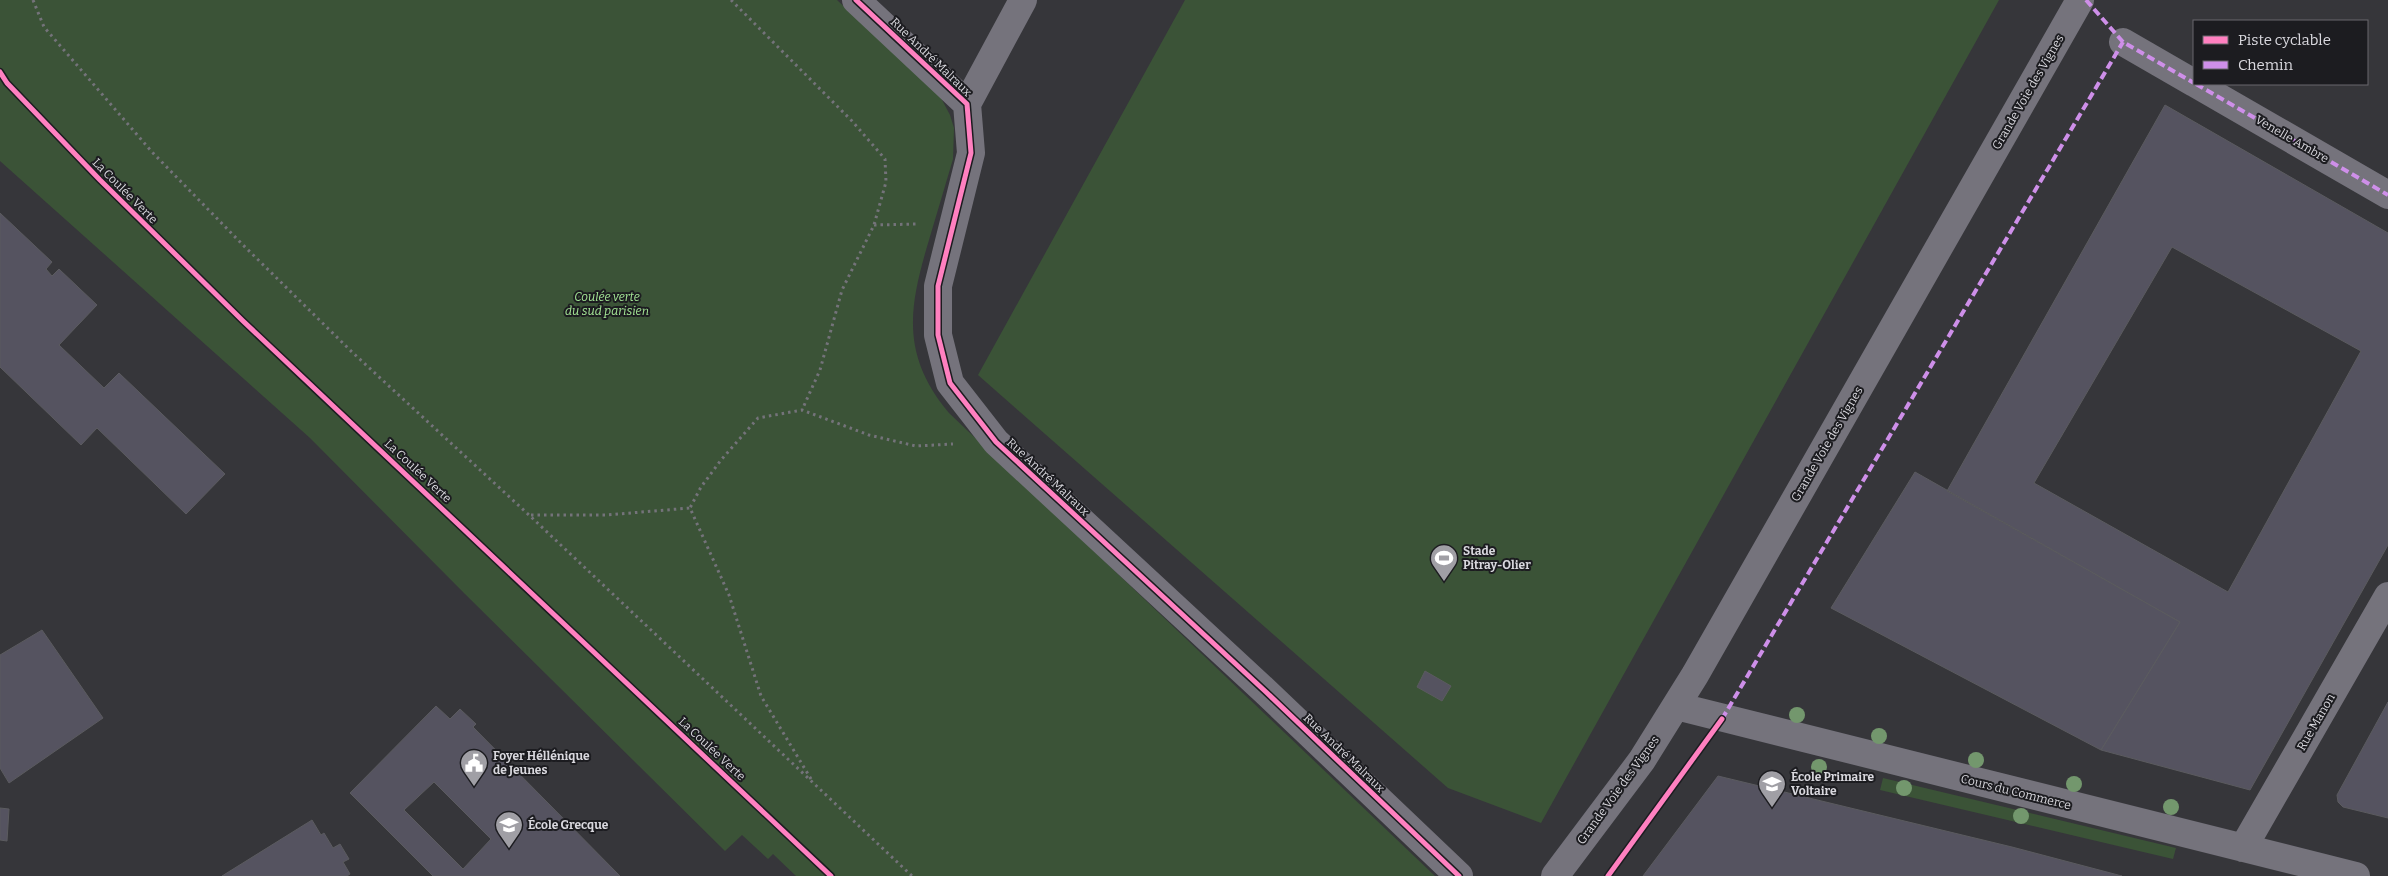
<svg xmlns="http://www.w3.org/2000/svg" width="2388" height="876" viewBox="0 0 2388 876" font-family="Bitter,serif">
<rect width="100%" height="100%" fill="#36363a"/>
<!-- green -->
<path fill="#3b5337" d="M0,0H837L941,98L950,115L954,128L953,159C945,186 937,213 929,240C909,307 900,354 949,413L1435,876H796L773,854L768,859L742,835L725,851L465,594L310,438L0,161Z
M1185,0H1999L1541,823L1448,788L978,375Z
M1883,778L2176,848L2173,859L1880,790Z"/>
<!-- building -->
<path fill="#555360" stroke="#5b5b5f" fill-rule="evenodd" d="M2165,105L2388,233V545L2250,790L2101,750L2180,622L1947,491ZM2172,247L2361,351L2228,592L2034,483Z
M0,213L52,262L46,269L52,276L59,269L97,305L59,345L104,388L119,373L225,474L186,514L97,428L81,445L0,367Z
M1915,472L2180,622L2101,750L1831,608Z
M42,630L103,718L9,783L0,768V655Z
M1425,671L1451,686L1442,701L1417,687Z
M2388,702V818L2343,807L2338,802L2337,795Z
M436,706L450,719L460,709L476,724L473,727L620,876H433L350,793ZM434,782L491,839L463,869L404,810Z
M1718,776L2012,847L2122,876H1643Z
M0,808L9,809L7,841L0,840Z
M312,820L321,835L324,833L333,848L340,844L349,859L343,862L350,874L347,876H222Z"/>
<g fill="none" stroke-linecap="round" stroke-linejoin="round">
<!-- path -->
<path stroke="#74737a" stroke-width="3" stroke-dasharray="2.5 4" stroke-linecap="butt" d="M33,0L44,27L152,152L242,244L352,352L529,515L912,876
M731,0L852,121L885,159L886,182L874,225L842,290L820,370L802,410
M874,225L918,224
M531,515H606L690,508
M811,779L761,696L729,595L690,508L701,487L721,460L758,418L802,410L869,435L916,446L953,444"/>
<!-- street -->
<path stroke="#75737c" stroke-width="28" d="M856,0L967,104L971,153L938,286V335L950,383L996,442L1266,692L1459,876
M2123,42L2194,83
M2196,84L2388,195
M967,104L1023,0
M1676,706L2356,876
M2243,848L2388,596
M1555,876L1642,760L1695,675L2080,0"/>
<!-- quiet -->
<path stroke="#ce8fe9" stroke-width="4" stroke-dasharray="8 4" stroke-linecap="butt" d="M2086,0L2123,42L2194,83
M2196,84L2388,195
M1722,719L2123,42"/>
<!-- cycleway casing -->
<g stroke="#1c1c20" stroke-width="8">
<path id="cycleway" d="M856,0L967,104L971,153L938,286V335L950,383L996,442L1266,692L1459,876
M0,72L7,83L100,180L243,321L831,876
M1608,876L1722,719"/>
</g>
<!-- cycleway -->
<use href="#cycleway" stroke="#ff80c0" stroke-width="5"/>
</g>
<!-- trees -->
<g fill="#73976d">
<circle cx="1797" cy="715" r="8"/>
<circle cx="1879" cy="736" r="8"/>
<circle cx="1976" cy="760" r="8"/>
<circle cx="1819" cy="767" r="8"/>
<circle cx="2074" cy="784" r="8"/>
<circle cx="1904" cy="788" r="8"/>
<circle cx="2171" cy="807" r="8"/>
<circle cx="2021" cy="816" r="8"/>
</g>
<!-- icons -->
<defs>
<g id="stadium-pin" transform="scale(1.4375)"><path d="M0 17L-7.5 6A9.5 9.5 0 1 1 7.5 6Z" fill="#a09fa5" stroke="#1c1c20"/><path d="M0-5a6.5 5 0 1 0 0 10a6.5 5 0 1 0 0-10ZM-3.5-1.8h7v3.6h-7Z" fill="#fff"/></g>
<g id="civic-pin" transform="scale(1.4375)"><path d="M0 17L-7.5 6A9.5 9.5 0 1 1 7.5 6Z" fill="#a09fa5" stroke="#1c1c20"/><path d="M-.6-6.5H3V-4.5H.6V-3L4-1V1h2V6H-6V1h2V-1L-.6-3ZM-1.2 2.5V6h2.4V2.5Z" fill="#fff"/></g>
<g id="school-pin" transform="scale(1.4375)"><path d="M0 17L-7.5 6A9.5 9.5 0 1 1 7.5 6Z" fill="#a09fa5" stroke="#1c1c20"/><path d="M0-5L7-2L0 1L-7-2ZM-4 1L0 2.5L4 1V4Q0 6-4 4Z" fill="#fff"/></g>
</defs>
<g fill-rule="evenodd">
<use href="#stadium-pin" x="1444" y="558"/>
<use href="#civic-pin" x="474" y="763"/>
<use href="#school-pin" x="1772" y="784"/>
<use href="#school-pin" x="509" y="825"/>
</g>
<g text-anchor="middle" stroke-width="4" stroke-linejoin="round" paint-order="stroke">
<!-- street labels -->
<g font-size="12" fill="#d9d8de" stroke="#1c1c20">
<text transform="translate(931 57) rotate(44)" y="4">Rue André Malraux</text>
<text transform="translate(2028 92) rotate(-60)" y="4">Grande Voie des Vignes</text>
<text transform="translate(2292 139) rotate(30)" y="4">Venelle Ambre</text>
<text transform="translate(125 191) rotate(45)" y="4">La Coulée Verte</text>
<text transform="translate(1827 444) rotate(-60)" y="4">Grande Voie des Vignes</text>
<text transform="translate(418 471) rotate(43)" y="4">La Coulée Verte</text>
<text transform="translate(1048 477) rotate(43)" y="4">Rue André Malraux</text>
<text transform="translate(2316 722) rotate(-60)" y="4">Rue Manon</text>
<text transform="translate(712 749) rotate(43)" y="4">La Coulée Verte</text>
<text transform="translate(1344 753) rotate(44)" y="4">Rue André Malraux</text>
<text transform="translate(1618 790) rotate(-54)" y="4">Grande Voie des Vignes</text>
<text transform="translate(2016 792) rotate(14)" y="4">Cours du Commerce</text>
</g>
<!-- park labels -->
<g font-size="12" font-style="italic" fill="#a5e796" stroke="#1c1c20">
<text x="607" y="301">Coulée verte<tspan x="607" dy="14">du sud parisien</tspan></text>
</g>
<!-- poi labels -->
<g font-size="12" font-weight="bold" fill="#d9d8de" stroke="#1c1c20" text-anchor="start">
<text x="1463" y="555">Stade<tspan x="1463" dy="14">Pitray-Olier</tspan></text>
<text x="493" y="760">Foyer Héllénique<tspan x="493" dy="14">de Jeunes</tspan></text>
<text x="1791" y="781">École Primaire<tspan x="1791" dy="14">Voltaire</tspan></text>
<text x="528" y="829">École Grecque</text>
</g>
</g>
<!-- legend -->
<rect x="2193" y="20" width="175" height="65" fill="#1c1c20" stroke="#68676c"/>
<rect x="2203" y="36" width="25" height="8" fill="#ff80c0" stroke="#68676c"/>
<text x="2238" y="45" font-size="15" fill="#d9d8de">Piste cyclable</text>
<rect x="2203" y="61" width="25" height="8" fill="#ce8fe9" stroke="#68676c"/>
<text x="2238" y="70" font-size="15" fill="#d9d8de">Chemin</text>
</svg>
